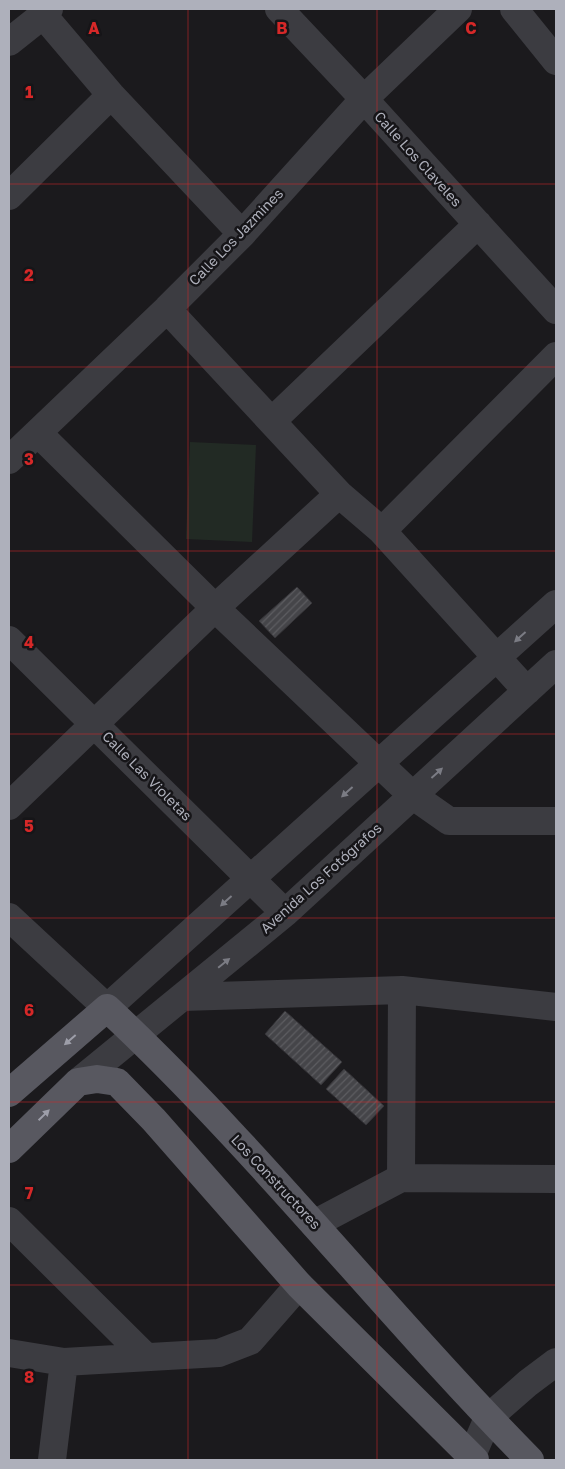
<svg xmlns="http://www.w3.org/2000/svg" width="565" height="1469" viewBox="0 0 565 1469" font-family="'Golos Text',sans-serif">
<defs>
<pattern id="building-hatch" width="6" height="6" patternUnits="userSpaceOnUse" patternTransform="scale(1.25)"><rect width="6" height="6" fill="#454549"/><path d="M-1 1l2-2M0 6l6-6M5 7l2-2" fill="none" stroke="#5d5d61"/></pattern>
</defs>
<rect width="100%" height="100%" fill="#1b1a1d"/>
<!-- grass -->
<path fill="#222a24" d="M190,442L256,445L252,542L186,539Z"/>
<!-- building -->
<path fill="url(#building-hatch)" stroke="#353438" d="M297,587L312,603L275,638L259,621Z
M285,1011L342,1062L321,1085L265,1034Z
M344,1069L384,1106L366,1125L326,1089Z"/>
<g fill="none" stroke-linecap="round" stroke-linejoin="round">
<!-- minor -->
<path stroke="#3c3c41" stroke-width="28" d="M279,9L364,99L556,310
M514,9L556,61
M43,15L111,95L242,234
M9,42L43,15L49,9
M9,196L111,95
M167,309L339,494L382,531L527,691
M272,421L478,224
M38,433L215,608L412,795L449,821H556
M9,460L167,309L242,234L364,99L458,9
M382,531L556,356
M9,640L285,913
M9,806L215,608L339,494
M9,917L107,1008L556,604
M182,997L402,990L556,1007
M78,1082L285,913L556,664
M401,1178L402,990
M9,1221L146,1357
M314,1224L401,1178L556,1179
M9,1353L64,1362L219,1353L250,1341L299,1285
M52,1460L64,1362
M470,1460L488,1418L528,1383L556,1362"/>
<!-- major -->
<path stroke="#585860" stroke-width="28" d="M9,1093L107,1008C258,1149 385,1313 530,1460
M9,1149L78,1082L97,1079L117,1082L154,1120L299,1285L475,1460"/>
</g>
<!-- one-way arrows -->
<defs><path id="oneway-solid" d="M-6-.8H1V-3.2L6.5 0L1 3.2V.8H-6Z" transform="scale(1.25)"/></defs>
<g fill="#7b7c84">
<use href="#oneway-solid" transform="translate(520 637) rotate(138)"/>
<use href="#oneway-solid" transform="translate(437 773) rotate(-42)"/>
<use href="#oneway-solid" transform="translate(347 792) rotate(138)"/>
<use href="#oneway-solid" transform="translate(226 901) rotate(138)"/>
<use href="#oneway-solid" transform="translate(224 963) rotate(-39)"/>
</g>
<g fill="#9d9ea9">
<use href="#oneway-solid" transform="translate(70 1040) rotate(139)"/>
<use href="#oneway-solid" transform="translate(44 1115) rotate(-44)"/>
</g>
<!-- grid -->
<path fill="none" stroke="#d62828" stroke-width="1" stroke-opacity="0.55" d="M188,9V1460M377,9V1460M9,184H556M9,367H556M9,551H556M9,734H556M9,918H556M9,1102H556M9,1285H556"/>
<g text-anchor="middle" stroke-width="5" stroke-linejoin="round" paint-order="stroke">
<!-- street labels -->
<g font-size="14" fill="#aeb0bb" stroke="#161518">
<text transform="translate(418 159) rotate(48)" y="5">Calle Los Claveles</text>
<text transform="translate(236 237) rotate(-46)" y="5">Calle Los Jazmines</text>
<text transform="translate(147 776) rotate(45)" y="5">Calle Las Violetas</text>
<text transform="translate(321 878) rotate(-42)" y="5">Avenida Los Fotógrafos</text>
<text transform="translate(276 1182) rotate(47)" y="5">Los Constructores</text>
</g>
</g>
<g font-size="16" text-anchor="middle" font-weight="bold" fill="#d62828" stroke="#161518" stroke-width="5" stroke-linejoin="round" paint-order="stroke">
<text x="94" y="34">A</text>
<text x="282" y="34">B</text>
<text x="471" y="34">C</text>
<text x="29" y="98">1</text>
<text x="29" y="281">2</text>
<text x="29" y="465">3</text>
<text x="29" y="648">4</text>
<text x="29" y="832">5</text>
<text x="29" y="1016">6</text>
<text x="29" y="1199">7</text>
<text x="29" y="1383">8</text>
</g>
<!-- border -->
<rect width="565" height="1469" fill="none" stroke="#aeb0bb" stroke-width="20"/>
</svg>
